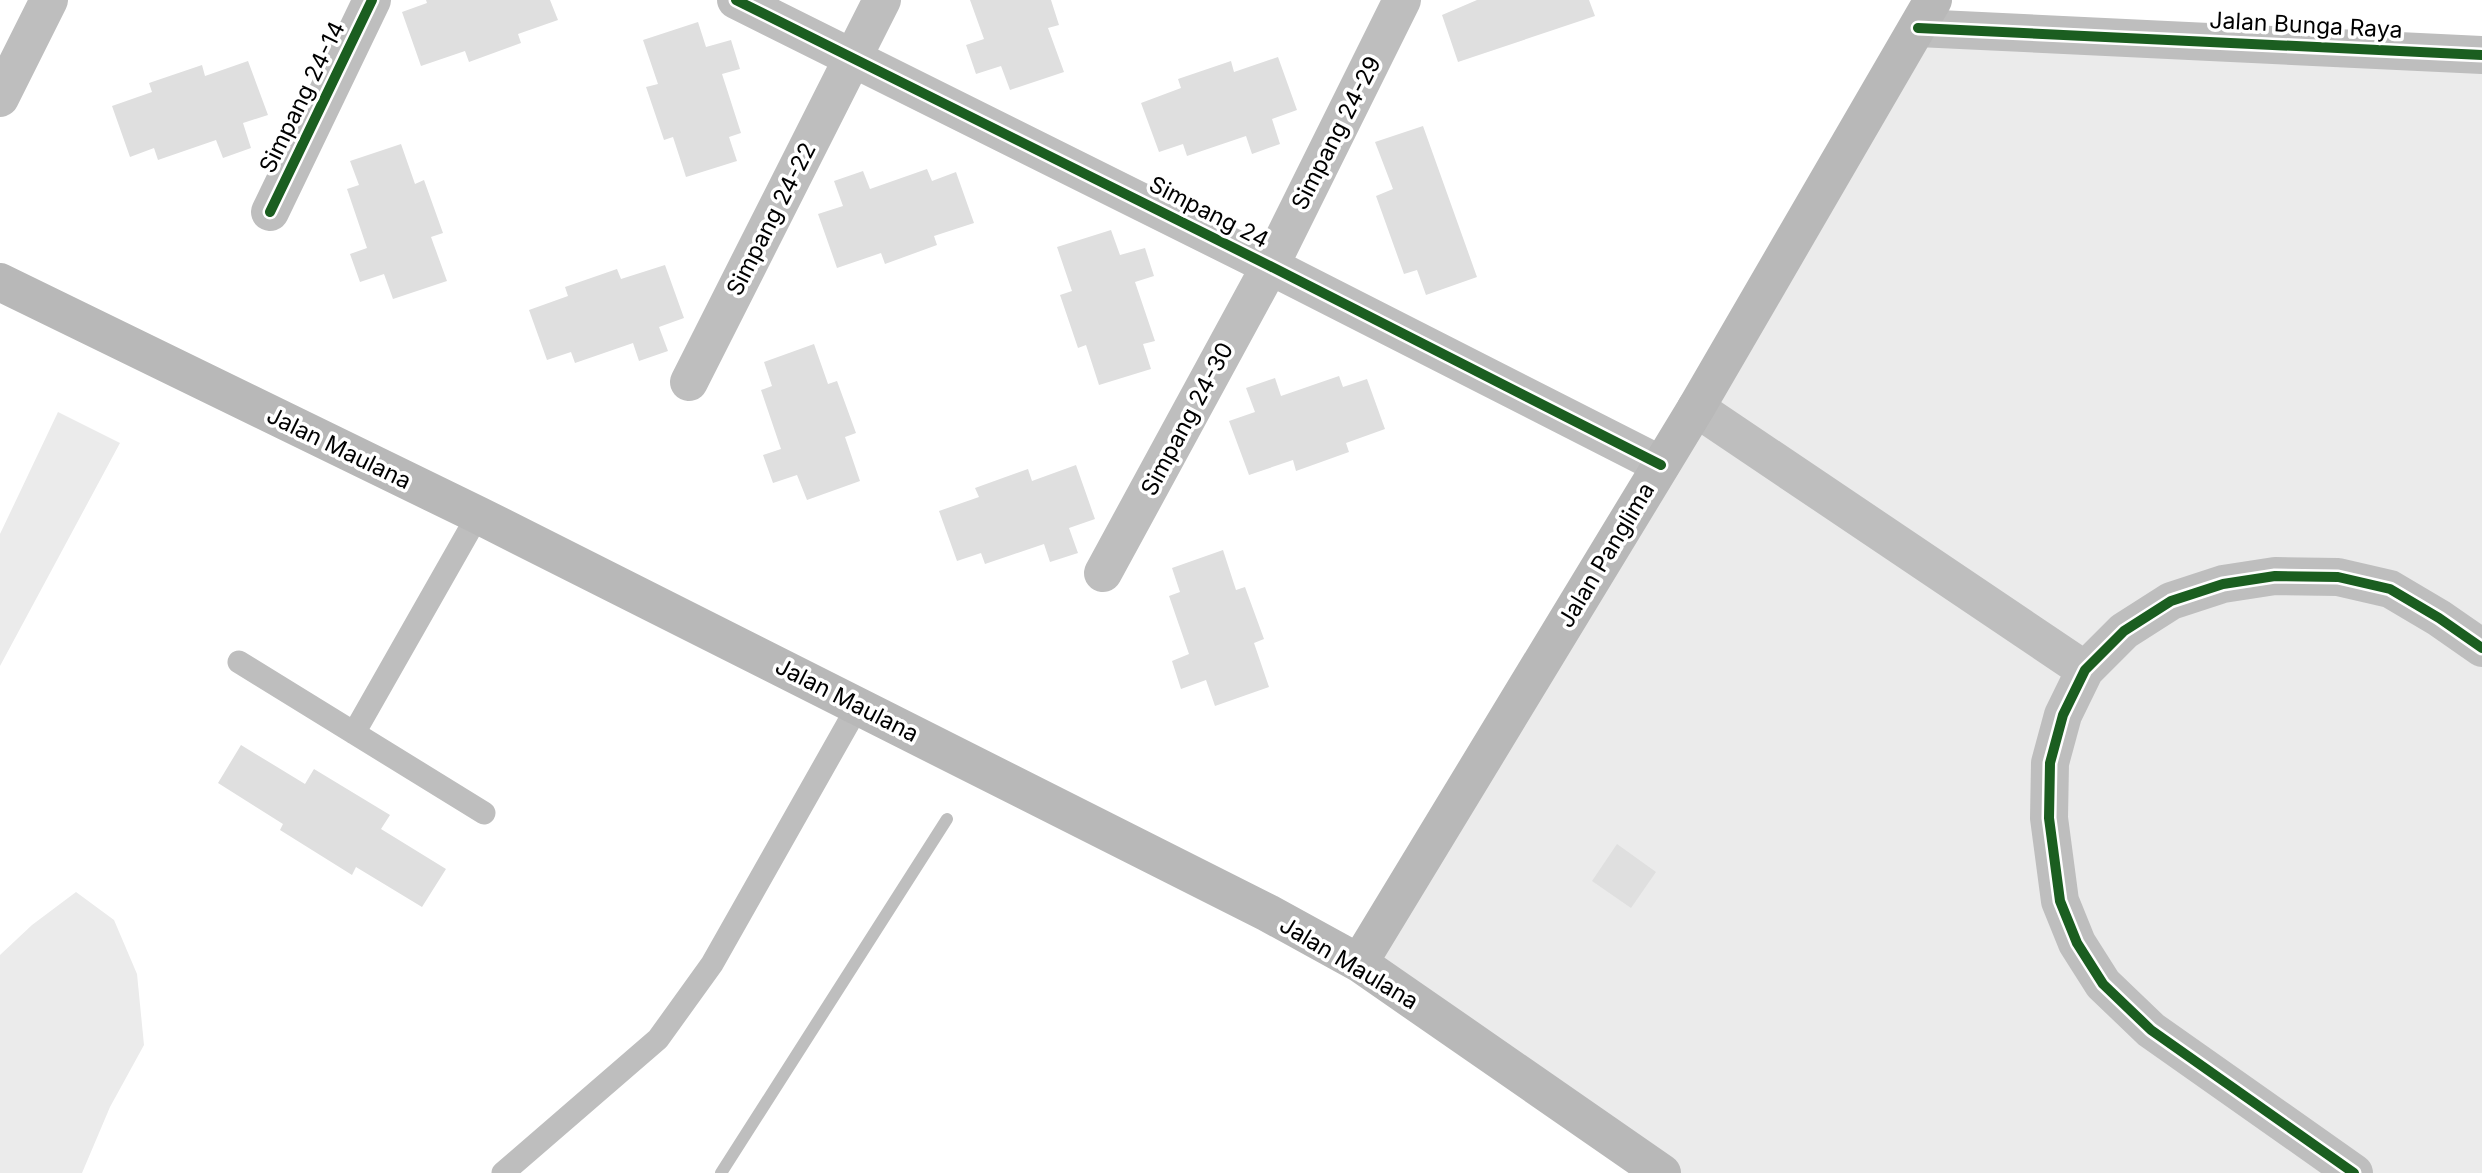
<svg xmlns="http://www.w3.org/2000/svg" width="2482" height="1173" viewBox="0 0 2482 1173" font-family="Inter,sans-serif">
<rect width="100%" height="100%" fill="#fff"/>
<!-- green -->
<path fill="#ebebeb" d="M1918,28L2482,55V1173H1660L1359,963Z
M58,412L120,443L0,666V534Z
M76,892L114,920L137,974L144,1045L110,1107L82,1173H0V955L32,925Z"/>
<g fill="none" stroke-linecap="round" stroke-linejoin="round">
<!-- stream -->
<path stroke="#bebebe" stroke-width="12" d="M721,1173L947,819"/>
</g>
<!-- building -->
<path fill="#dfdfdf" d="M426,0H550L558,20L518,34L521,43L469,62L465,51L421,66L402,12L427,3Z
M970,0H1051L1059,25L1048,28L1064,72L1010,90L1001,66L976,74L966,45L984,39Z
M1477,0H1589L1595,16L1458,62L1442,15Z
M698,22L706,47L731,40L740,69L722,74L741,133L729,137L737,161L686,177L673,137L664,140L646,87L658,84L643,40Z
M1278,57L1297,110L1272,119L1280,144L1252,154L1246,136L1187,156L1183,144L1159,152L1141,103L1181,88L1178,79L1231,61L1234,72Z
M248,61L268,115L243,123L251,148L223,158L216,140L158,160L154,148L130,157L112,106L152,92L149,83L202,65L205,76Z
M1423,126L1477,277L1426,295L1417,270L1404,274L1376,196L1393,189L1375,142Z
M401,144L415,184L424,180L443,233L431,237L447,281L393,299L384,274L360,282L350,254L367,248L347,189L359,185L350,161Z
M927,169L932,181L956,172L974,223L934,236L937,245L885,264L881,253L837,268L818,214L843,206L834,181L863,171L870,189Z
M1111,230L1120,255L1145,248L1154,276L1135,282L1155,341L1143,344L1151,369L1099,385L1086,345L1078,348L1060,295L1072,291L1057,247Z
M665,265L684,318L659,327L668,351L639,361L633,343L575,363L571,352L547,360L529,310L568,296L565,287L617,269L621,279Z
M814,344L828,384L837,381L856,433L845,437L860,481L807,500L797,475L773,483L763,455L781,449L761,390L772,386L764,362Z
M1339,376L1343,387L1367,379L1385,429L1346,443L1349,452L1296,471L1293,460L1249,475L1229,421L1255,412L1246,388L1275,378L1281,396Z
M1076,465L1095,519L1069,528L1078,553L1050,562L1044,544L985,564L981,553L957,561L939,511L979,497L975,488L1028,469L1032,481Z
M1223,550L1236,590L1245,587L1264,639L1254,643L1269,687L1215,706L1206,680L1181,689L1172,661L1189,654L1169,596L1180,592L1172,568Z
M241,745L305,784L314,769L390,815L381,829L446,869L422,907L356,867L352,875L280,830L283,824L218,783Z
M1617,844L1656,872L1631,908L1592,881Z"/>
<g fill="none" stroke-linecap="round" stroke-linejoin="round">
<!-- service -->
<path stroke="#bebebe" stroke-width="23" d="M239,662L484,813
M354,733L478,515
M503,1173L658,1039L712,964L858,706"/>
<!-- minor -->
<path stroke="#bebebe" stroke-width="38" d="M736,0L1270,266L1661,465
M0,98L49,0
M270,212L372,0
M689,382L882,0
M1696,408L2085,670
M1103,573L1270,266L1402,0
M2354,1173L2151,1030L2103,984L2077,943L2060,901L2049,818L2050,763L2063,715L2085,670L2124,631L2171,601L2223,584L2275,576L2338,577L2390,589L2439,618L2482,648"/>
<!-- tertiary -->
<path stroke="#bebebe" stroke-width="38" d="M1918,28L2482,55"/>
<!-- secondary -->
<path stroke="#b8b8b8" stroke-width="38" d="M0,282L478,515L1268,913L1359,963L1662,1173
M1359,963L1696,408L1933,0"/>
<!-- cycleway casing -->
<g stroke="#fff" stroke-width="15">
<path id="cycleway" d="M736,0L1270,266L1661,465
M1918,28L2482,55
M270,212L372,0
M2354,1173L2151,1030L2103,984L2077,943L2060,901L2049,818L2050,763L2063,715L2085,670L2124,631L2171,601L2223,584L2275,576L2338,577L2390,589L2439,618L2482,648"/>
</g>
<!-- cycleway -->
<use href="#cycleway" stroke="#1b5e20" stroke-width="10"/>
</g>
<g text-anchor="middle" stroke-width="7" stroke-linejoin="round" paint-order="stroke">
<!-- street labels -->
<g font-size="23" fill="#000" stroke="#fff">
<text transform="translate(2306 25) rotate(3)" y="8">Jalan Bunga Raya</text>
<text transform="translate(302 97) rotate(-64)" y="8">Simpang 24-14</text>
<text transform="translate(1336 133) rotate(-63)" y="8">Simpang 24-29</text>
<text transform="translate(1209 212) rotate(27)" y="8">Simpang 24</text>
<text transform="translate(771 219) rotate(-63)" y="8">Simpang 24-22</text>
<text transform="translate(1187 419) rotate(-62)" y="8">Simpang 24-30</text>
<text transform="translate(339 448) rotate(26)" y="8">Jalan Maulana</text>
<text transform="translate(1606 555) rotate(-59)" y="8">Jalan Panglima</text>
<text transform="translate(847 700) rotate(27)" y="8">Jalan Maulana</text>
<text transform="translate(1349 963) rotate(31)" y="8">Jalan Maulana</text>
</g>
</g>
</svg>
